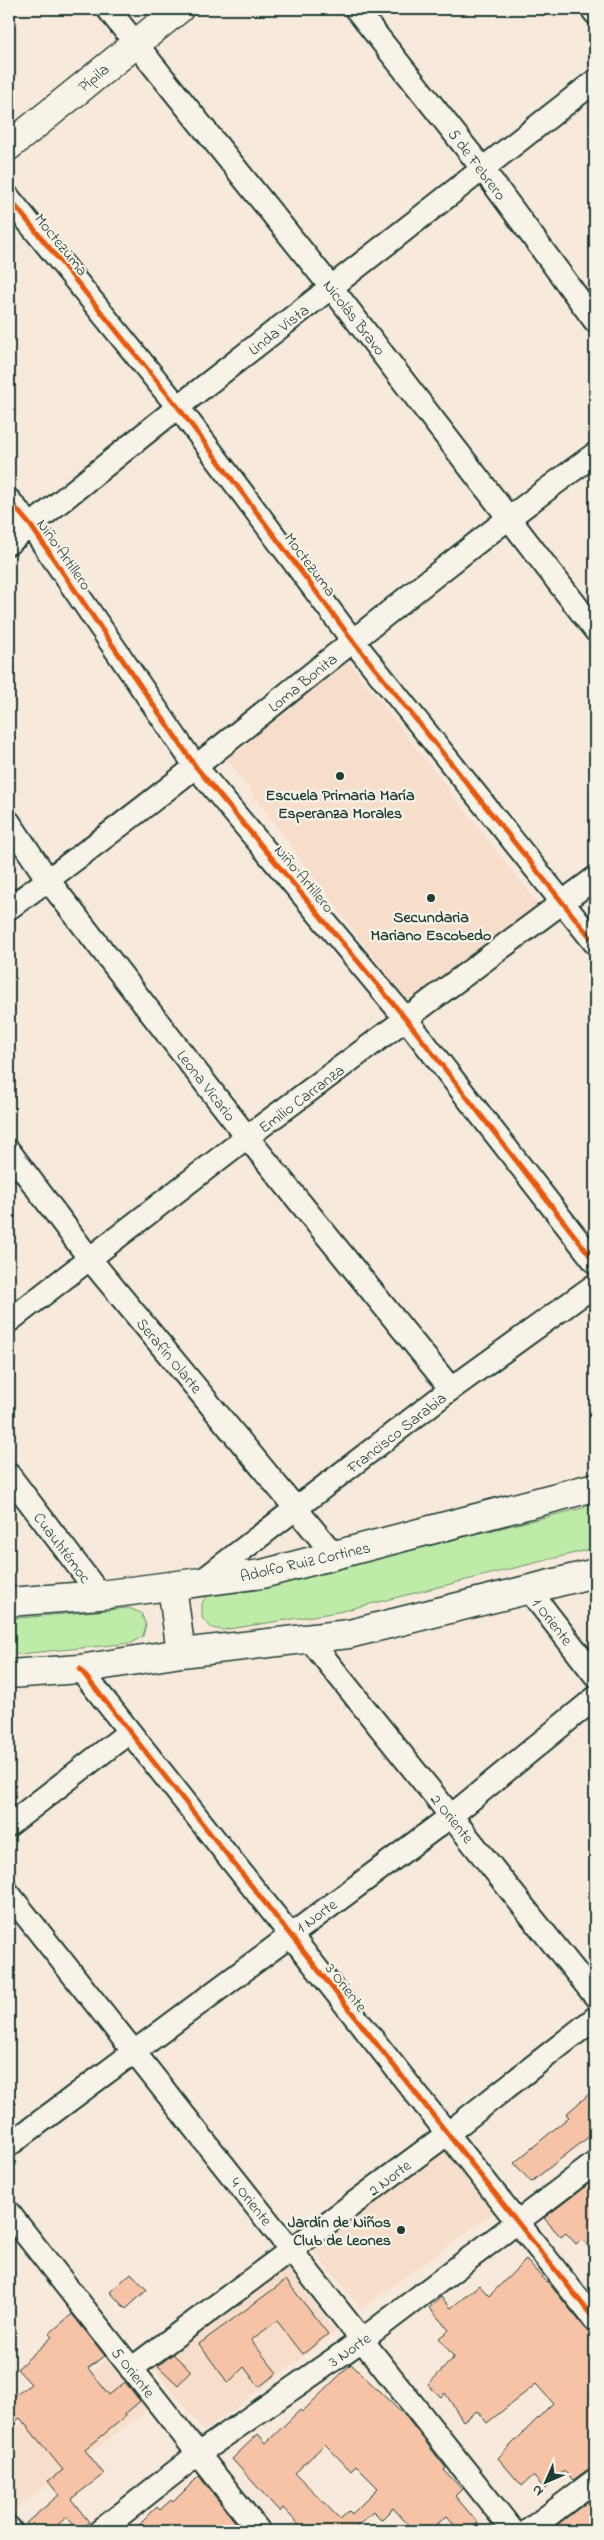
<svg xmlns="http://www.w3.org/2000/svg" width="604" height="2540" viewBox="0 0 604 2540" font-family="'Indie Flower',sans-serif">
<rect width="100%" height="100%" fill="#f7e9db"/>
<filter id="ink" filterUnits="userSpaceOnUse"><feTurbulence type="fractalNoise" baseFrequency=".02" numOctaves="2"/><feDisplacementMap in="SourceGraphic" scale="10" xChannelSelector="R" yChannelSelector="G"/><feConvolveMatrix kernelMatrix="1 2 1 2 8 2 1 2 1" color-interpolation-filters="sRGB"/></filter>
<g filter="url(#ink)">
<!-- built -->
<path fill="#f7decb" d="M349,662L539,905L408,1004L226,758Z
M443,2147L493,2213L361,2309L309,2246Z
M285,2265L336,2332L204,2431L150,2363Z
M110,2357L149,2409L15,2509L9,2500V2433Z"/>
<!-- green -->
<path fill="#beeba8" stroke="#6e946e" d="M595,1505V1548L338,1612L222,1630L212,1628L202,1618V1603L209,1593L301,1577Z
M129,1608L141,1613L146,1625L143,1636L132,1643L9,1655V1619Z"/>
<!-- building -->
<path fill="#f6c3a7" stroke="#1f3d34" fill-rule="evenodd" d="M595,2089V2132L531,2182L514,2163L569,2117L566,2114Z
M595,2179V2255L582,2239L576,2244L566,2233L561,2237L544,2218Z
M526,2260L546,2282L547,2281L585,2328L595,2333V2467L587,2470L573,2480L564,2471L545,2489L533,2476L522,2486L498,2458L553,2403L536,2384L487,2423L477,2411L463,2421L445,2393L441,2397L428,2385L454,2357L439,2338L449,2330L429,2308L441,2297L451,2308L479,2285L489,2296Z
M131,2273L147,2290L126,2309L110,2292Z
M286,2280L328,2334L303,2354L277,2321L251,2340L277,2373L259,2387L244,2367L228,2383L199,2344Z
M72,2314L105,2356L88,2368L109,2395L125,2382L140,2401L125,2414L126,2416L85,2450L104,2474L71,2499L89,2522L79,2531L67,2517L50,2531H32L26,2523L59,2495L48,2481L63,2470L20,2418L9,2426V2400L31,2384L17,2369L52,2337L49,2334Z
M173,2354L191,2371L178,2385L158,2366Z
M351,2364L407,2418L446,2468L444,2470L462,2489L455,2496L478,2523L469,2531H460L447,2516L428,2531H414L393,2508L381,2520L373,2512L352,2531H305L283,2508L280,2512L232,2459L258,2434L266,2443L300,2410L302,2412ZM325,2444L351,2471L356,2466L378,2488L352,2514L349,2511L340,2519L295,2473Z
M199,2476L242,2531H133L157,2507L160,2510L171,2500L173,2502Z
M595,2496V2520L584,2531H549Z"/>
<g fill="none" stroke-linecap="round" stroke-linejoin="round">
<!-- minor casing -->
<g stroke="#1f3d34" stroke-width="26">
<path id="minor" d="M108,9L331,287L595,630
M356,9L482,168L595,321
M592,9L595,13
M9,198L178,407L353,641L595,943
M9,500L31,526L196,767L406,1019L595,1262
M9,543L178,407L595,81
M9,822L48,880L247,1137L451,1389
M9,908C210,764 395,599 595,454
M9,1151L89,1258L335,1556
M9,1321L247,1137L595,878
M9,1475L100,1595
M199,1583L451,1389L595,1285
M529,1590L595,1675
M310,1640L595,1996
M80,1669L595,2320
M9,1825L129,1732
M9,1894L513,2531
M9,2145L451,1816L595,1698
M9,2213L259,2531
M131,2369L447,2134L595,2018
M9,2528L11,2531
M100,2531L198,2454L362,2340L595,2163
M528,2531L595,2480"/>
</g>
<!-- major casing -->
<g stroke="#1f3d34" stroke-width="31">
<path id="major" d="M9,146L179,9
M172,1586L181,1653
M9,1602L100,1595L262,1574L595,1487
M9,1674L80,1669L181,1653L349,1634L595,1573"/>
</g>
<!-- minor -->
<use href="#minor" stroke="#f7f3e8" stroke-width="22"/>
<!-- major -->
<use href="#major" stroke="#f7f3e8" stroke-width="28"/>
<!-- cycleway casing -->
<g stroke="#f7f3e8" stroke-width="8">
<path id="cycleway" d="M9,198L178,407L353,641L595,943
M9,500L31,526L196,767L406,1019L595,1262
M80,1669L595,2320"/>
</g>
<!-- cycleway -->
<use href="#cycleway" stroke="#e8590c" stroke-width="5"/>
</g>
</g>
<!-- markers -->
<g fill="#1f3d34" stroke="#f7f3e8" stroke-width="2">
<circle cx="340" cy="776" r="5"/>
<circle cx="431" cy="898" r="5"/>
<circle cx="401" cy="2230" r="5"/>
</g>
<g text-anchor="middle" stroke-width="4.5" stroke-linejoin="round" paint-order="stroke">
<!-- street labels -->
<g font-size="16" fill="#1f3d34" stroke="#f7f3e8">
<text transform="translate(93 77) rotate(-39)" y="6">Pípila</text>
<text transform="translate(478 164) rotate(53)" y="6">5 de Febrero</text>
<text transform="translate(62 244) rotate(51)" y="6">Moctezuma</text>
<text transform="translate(355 317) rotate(52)" y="6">Nicolás Bravo</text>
<text transform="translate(278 329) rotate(-38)" y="6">Linda Vista</text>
<text transform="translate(65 554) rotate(55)" y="6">Niño Artillero</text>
<text transform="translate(311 564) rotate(53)" y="6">Moctezuma</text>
<text transform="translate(302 682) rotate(-39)" y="6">Loma Bonita</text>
<text transform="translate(305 878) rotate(50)" y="6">Niño Artillero</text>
<text transform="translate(207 1085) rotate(52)" y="6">Leona Vicario</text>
<text transform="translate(301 1098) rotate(-37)" y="6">Emilio Carranza</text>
<text transform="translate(170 1355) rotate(50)" y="6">Serafín Olarte</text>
<text transform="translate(396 1432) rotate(-38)" y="6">Francisco Sarabia</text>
<text transform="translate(63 1547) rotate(53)" y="6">Cuauhtémoc</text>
<text transform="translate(305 1561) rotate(-13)" y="6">Adolfo Ruiz Cortines</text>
<text transform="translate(553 1621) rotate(52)" y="6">1 Oriente</text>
<text transform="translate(453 1818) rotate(51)" y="6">2 Oriente</text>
<text transform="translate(316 1915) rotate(-36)" y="6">1 Norte</text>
<text transform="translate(347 1987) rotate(52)" y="6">3 Oriente</text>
<text transform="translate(389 2177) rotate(-37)" y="6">2 Norte</text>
<text transform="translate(252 2201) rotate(52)" y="6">4 Oriente</text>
<text transform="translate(349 2349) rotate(-35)" y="6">3 Norte</text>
<text transform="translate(134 2372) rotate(52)" y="6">5 Oriente</text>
</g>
<!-- poi labels -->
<g font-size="16" font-weight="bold" fill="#1f3d34" stroke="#f7f3e8">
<text x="340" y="800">Escuela Primaria María<tspan x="340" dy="18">Esperanza Morales</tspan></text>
<text x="431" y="922">Secundaria<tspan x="431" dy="18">Mariano Escobedo</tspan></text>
<text x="391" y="2227" text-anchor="end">Jardín de Niños<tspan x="391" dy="18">Club de Leones</tspan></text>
</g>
</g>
<!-- margin -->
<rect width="604" height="2540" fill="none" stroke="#f7f3e8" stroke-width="30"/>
<rect x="15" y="15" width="574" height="2510" fill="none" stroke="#1f3d34" stroke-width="2" filter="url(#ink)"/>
<!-- north arrow -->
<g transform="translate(546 2482) rotate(225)" stroke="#f7f3e8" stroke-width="4" paint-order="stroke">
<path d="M0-4L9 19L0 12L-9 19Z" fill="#1f3d34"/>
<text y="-8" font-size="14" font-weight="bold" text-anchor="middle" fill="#1f3d34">N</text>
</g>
</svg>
